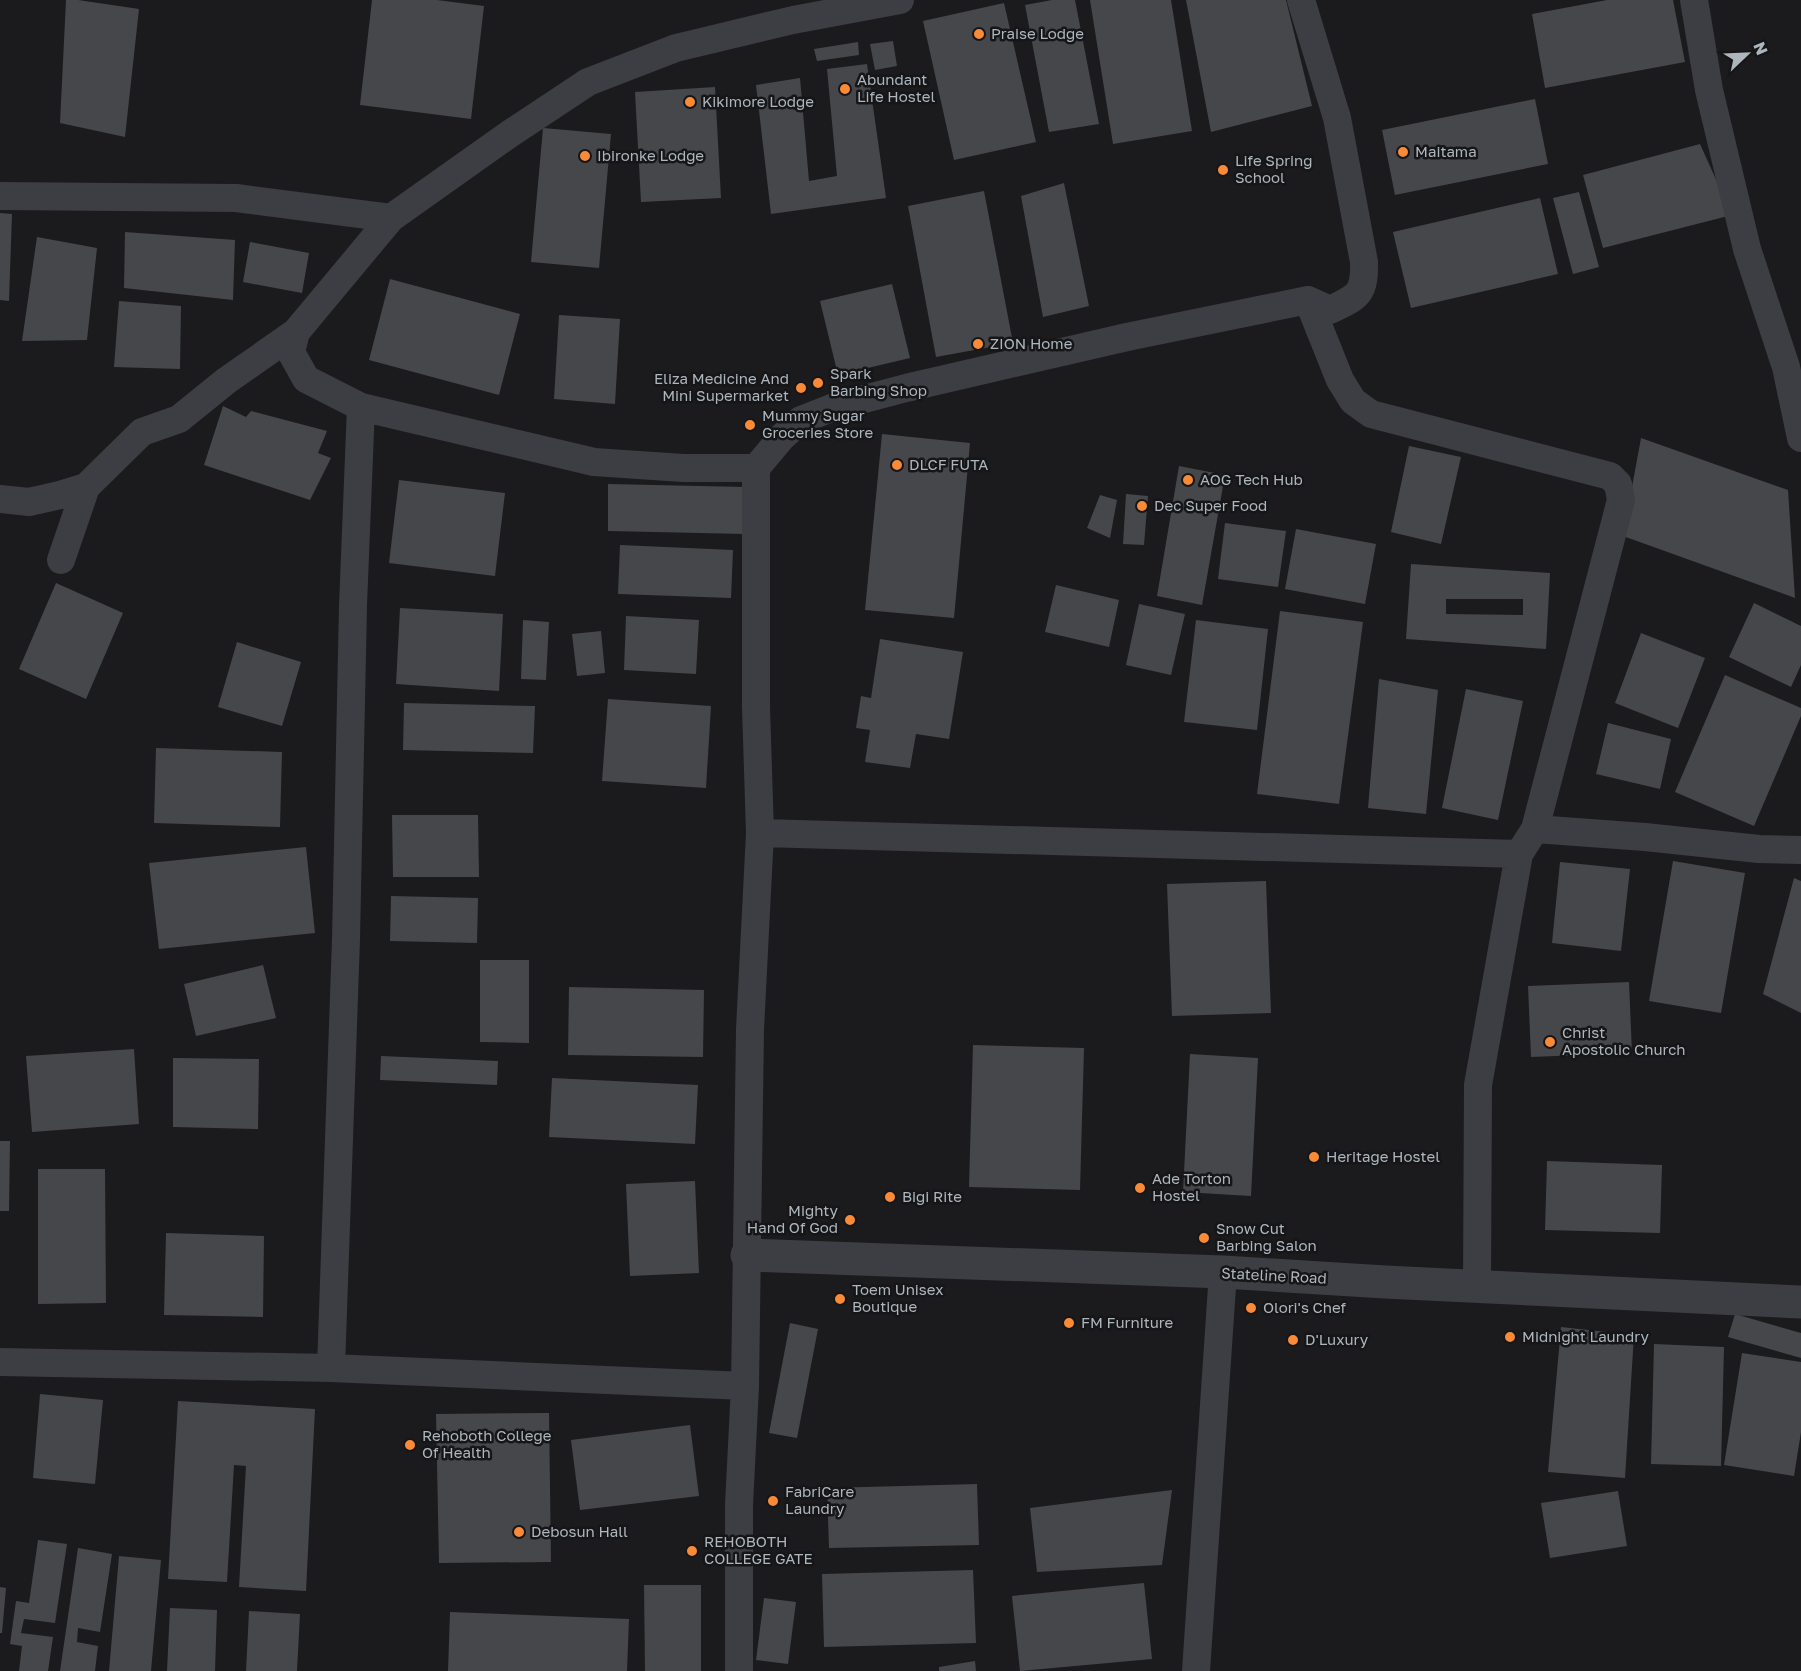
<svg xmlns="http://www.w3.org/2000/svg" width="1801" height="1671" viewBox="0 0 1801 1671" font-family="'Golos Text',sans-serif">
<rect width="100%" height="100%" fill="#1b1b1d"/>
<!-- building -->
<path fill="#45474a" fill-rule="evenodd" d="M66,0H78L139,9L125,137L60,123Z
M372,0H437L484,6L471,119L360,105Z
M1052,0H1075L1099,124L1049,132L1025,5Z
M1090,0H1171L1192,131L1113,144Z
M1186,0H1286L1312,106L1211,132Z
M1607,0H1673L1685,62L1545,88L1532,14Z
M1004,3L1036,142L954,160L923,21Z
M893,41L897,66L875,70L870,44Z
M858,42L859,55L817,61L814,49Z
M867,64L886,198L771,214L756,85L800,78L809,181L837,176L827,69Z
M715,87L721,198L641,202L635,92Z
M1535,99L1548,164L1395,195L1382,130Z
M543,128L611,134L599,268L531,262Z
M1700,144L1732,215L1603,248L1583,175Z
M1064,183L1089,306L1043,317L1021,196Z
M984,191L1013,343L936,357L908,206Z
M1579,192L1599,267L1573,274L1553,198Z
M1540,198L1558,274L1411,308L1393,232Z
M0,213L12,214L9,301L0,300Z
M125,232L235,240L233,300L124,288Z
M37,237L97,248L87,340L22,341Z
M250,242L309,253L302,293L243,282Z
M390,279L520,314L499,395L369,360Z
M892,284L910,358L838,375L820,301Z
M119,301L181,306L180,369L114,367Z
M559,315L620,319L615,404L554,399Z
M223,406L246,417L251,411L327,431L318,453L331,458L310,500L204,465Z
M882,434L970,443L954,618L865,610Z
M1641,438L1788,490L1795,598L1623,536Z
M1409,446L1461,457L1441,544L1391,532Z
M1179,466L1225,475L1202,605L1157,596Z
M399,480L505,493L495,576L389,563Z
M608,484L746,487L745,534L608,531Z
M1126,494L1148,496L1144,545L1123,544Z
M1100,495L1117,500L1110,538L1087,528Z
M1225,523L1286,531L1278,587L1218,579Z
M1296,529L1376,544L1365,604L1285,589Z
M620,545L733,550L731,598L618,594Z
M1411,564L1550,573L1546,649L1406,639ZM1446,599H1523V615L1446,614Z
M56,583L123,613L86,699L19,669Z
M1056,585L1119,600L1109,647L1045,632Z
M1754,603L1801,626V665L1791,687L1729,657Z
M1139,604L1185,614L1171,675L1126,665Z
M400,608L503,614L499,691L396,684Z
M1280,611L1363,622L1339,804L1257,794Z
M626,616L699,620L696,674L624,670Z
M523,620L549,622L546,680L521,679Z
M1196,620L1268,629L1257,730L1184,722Z
M601,631L605,673L577,676L572,634Z
M1641,633L1705,658L1678,728L1615,703Z
M880,639L963,652L949,739L916,734L910,768L865,762L870,730L856,728L861,696L871,698Z
M237,642L301,662L282,726L218,707Z
M1725,675L1801,708V716L1754,826L1675,792Z
M1379,679L1438,690L1426,814L1368,808Z
M1466,689L1523,701L1498,820L1442,808Z
M608,699L711,706L706,788L602,781Z
M404,703L535,706L533,753L403,750Z
M1608,723L1671,739L1660,789L1596,774Z
M156,748L282,752L280,827L154,823Z
M392,815H478L479,877H393Z
M306,847L315,933L159,949L149,863Z
M1673,861L1745,873L1721,1013L1649,1001Z
M1560,862L1630,869L1621,951L1552,943Z
M1794,878L1801,881V1013L1763,994Z
M1266,881L1271,1013L1172,1016L1167,884Z
M391,896L478,898L477,943L390,941Z
M480,960H529V1043L480,1042Z
M263,965L276,1018L196,1036L184,984Z
M1629,982L1632,1053L1531,1057L1528,986Z
M569,987L704,990L703,1057L568,1055Z
M973,1045L1084,1048L1080,1190L969,1187Z
M134,1049L139,1124L32,1132L26,1056Z
M1190,1054L1258,1058L1251,1196L1183,1192Z
M381,1056L498,1061L497,1085L380,1080Z
M173,1058L259,1059L258,1129L173,1127Z
M552,1078L698,1085L695,1144L549,1137Z
M0,1141H10L9,1211H0Z
M1547,1161L1662,1165L1660,1233L1545,1230Z
M38,1169H105L106,1303L38,1304Z
M695,1181L699,1273L630,1276L626,1184Z
M166,1233L264,1236L263,1317L164,1315Z
M1735,1314L1801,1333V1358L1728,1337Z
M790,1323L818,1329L797,1438L769,1433Z
M1561,1327L1634,1335L1625,1478L1548,1472Z
M1654,1344L1724,1347L1721,1466L1651,1464Z
M1742,1353L1801,1362V1432L1794,1476L1724,1465Z
M40,1394L103,1400L95,1484L33,1478Z
M178,1401L315,1409L306,1591L239,1587L246,1466L234,1465L227,1582L168,1579Z
M549,1413L551,1562L439,1563L436,1414Z
M690,1425L699,1496L580,1510L571,1440Z
M977,1484L979,1545L829,1548L827,1488Z
M1172,1490L1162,1565L1037,1572L1030,1508Z
M1618,1491L1627,1546L1550,1558L1541,1503Z
M38,1540L67,1544L55,1623L24,1619L21,1633L53,1637L48,1671H19L22,1646L10,1644L16,1601L29,1603Z
M78,1548L112,1554L100,1632L78,1628L77,1642L98,1646L95,1671H60Z
M119,1556L161,1560L151,1671H109Z
M973,1570L976,1643L824,1647L822,1574Z
M1144,1583L1152,1659L1020,1671L1012,1596Z
M644,1585H701V1671H645Z
M0,1587L6,1588L2,1633H0Z
M764,1598L796,1602L788,1664L756,1660Z
M170,1608L217,1610L215,1671H167Z
M249,1611L300,1614L297,1671H246Z
M450,1612L629,1619L627,1671H448Z
M975,1661L976,1671H939V1667Z"/>
<g fill="none" stroke-linecap="round" stroke-linejoin="round">
<!-- minor -->
<path stroke="#3c3e43" stroke-width="28" d="M1694,0L1709,90L1747,249L1786,367L1801,438
M0,196L236,198L391,218L511,133L588,82L676,48L793,20L900,0
M391,218L296,332L291,352L306,379L361,407L594,462L683,468H756
M1308,300L1340,380L1353,401L1371,414L1610,476L1618,484L1621,500L1535,829L1519,854L1478,1085L1477,1286
M0,499L29,502L60,495L86,487L142,432L179,419L226,381L296,332
M61,560L86,487
M1535,829L1645,837L1759,849L1801,850
M760,833L1519,854
M0,1362L331,1368L745,1386
M331,1368L346,939L353,605L361,407
M739,1671V1505L745,1386L750,1029L760,833L756,707V468L782,437L801,420L834,407L906,388L1127,337L1308,300L1330,310C1357,297 1365,295 1364,262L1337,118L1301,0
M1196,1671L1223,1272"/>
<!-- tertiary -->
<path stroke="#3c3e43" stroke-width="33" d="M747,1255L1223,1272L1385,1282L1801,1302"/>
</g>
<!-- markers -->
<g fill="#f88a38" stroke="#161618" stroke-width="2">
<circle cx="979" cy="34" r="6"/>
<circle cx="845" cy="89" r="6"/>
<circle cx="690" cy="102" r="6"/>
<circle cx="1403" cy="152" r="6"/>
<circle cx="585" cy="156" r="6"/>
<circle cx="1223" cy="170" r="6"/>
<circle cx="978" cy="344" r="6"/>
<circle cx="818" cy="383" r="6"/>
<circle cx="801" cy="388" r="6"/>
<circle cx="750" cy="425" r="6"/>
<circle cx="897" cy="465" r="6"/>
<circle cx="1188" cy="480" r="6"/>
<circle cx="1142" cy="506" r="6"/>
<circle cx="1550" cy="1042" r="6"/>
<circle cx="1314" cy="1157" r="6"/>
<circle cx="1140" cy="1188" r="6"/>
<circle cx="890" cy="1197" r="6"/>
<circle cx="850" cy="1220" r="6"/>
<circle cx="1204" cy="1238" r="6"/>
<circle cx="840" cy="1299" r="6"/>
<circle cx="1251" cy="1308" r="6"/>
<circle cx="1069" cy="1323" r="6"/>
<circle cx="1510" cy="1337" r="6"/>
<circle cx="1293" cy="1340" r="6"/>
<circle cx="410" cy="1445" r="6"/>
<circle cx="773" cy="1501" r="6"/>
<circle cx="519" cy="1532" r="6"/>
<circle cx="692" cy="1551" r="6"/>
</g>
<g text-anchor="middle" stroke-width="5" stroke-linejoin="round" paint-order="stroke">
<!-- poi labels -->
<g font-size="15" fill="#adb6bd" stroke="#161618" text-anchor="start">
<text x="991" y="39">Praise Lodge</text>
<text x="857" y="85">Abundant<tspan x="857" dy="17">Life Hostel</tspan></text>
<text x="702" y="107">Kikimore Lodge</text>
<text x="1415" y="157">Maitama</text>
<text x="597" y="161">Ibironke Lodge</text>
<text x="1235" y="166">Life Spring<tspan x="1235" dy="17">School</tspan></text>
<text x="990" y="349">ZION Home</text>
<text x="830" y="379">Spark<tspan x="830" dy="17">Barbing Shop</tspan></text>
<text x="789" y="384" text-anchor="end">Eliza Medicine And<tspan x="789" dy="17">Mini Supermarket</tspan></text>
<text x="762" y="421">Mummy Sugar<tspan x="762" dy="17">Groceries Store</tspan></text>
<text x="909" y="470">DLCF FUTA</text>
<text x="1200" y="485">AOG Tech Hub</text>
<text x="1154" y="511">Dec Super Food</text>
<text x="1562" y="1038">Christ<tspan x="1562" dy="17">Apostolic Church</tspan></text>
<text x="1326" y="1162">Heritage Hostel</text>
<text x="1152" y="1184">Ade Torton<tspan x="1152" dy="17">Hostel</tspan></text>
<text x="902" y="1202">Bigi Rite</text>
<text x="838" y="1216" text-anchor="end">Mighty<tspan x="838" dy="17">Hand Of God</tspan></text>
<text x="1216" y="1234">Snow Cut<tspan x="1216" dy="17">Barbing Salon</tspan></text>
<text x="852" y="1295">Toem Unisex<tspan x="852" dy="17">Boutique</tspan></text>
<text x="1263" y="1313">Olori's Chef</text>
<text x="1081" y="1328">FM Furniture</text>
<text x="1522" y="1342">Midnight Laundry</text>
<text x="1305" y="1345">D'Luxury</text>
<text x="422" y="1441">Rehoboth College<tspan x="422" dy="17">Of Health</tspan></text>
<text x="785" y="1497">FabriCare<tspan x="785" dy="17">Laundry</tspan></text>
<text x="531" y="1537">Debosun Hall</text>
<text x="704" y="1547">REHOBOTH<tspan x="704" dy="17">COLLEGE GATE</tspan></text>
</g>
<!-- street labels -->
<g font-size="15" fill="#adb6bd" stroke="#161618">
<text transform="translate(1274 1276) rotate(3)" y="5">Stateline Road</text>
</g>
</g>
<!-- north arrow -->
<g transform="translate(1747 54) rotate(67)" stroke="#161618" stroke-width="4.5" paint-order="stroke">
<path d="M0-4.5L10 22L0 15L-10 22Z" fill="#adb6bd"/>
<text y="-9" font-size="16" font-weight="bold" text-anchor="middle" fill="#adb6bd">N</text>
</g>
</svg>
